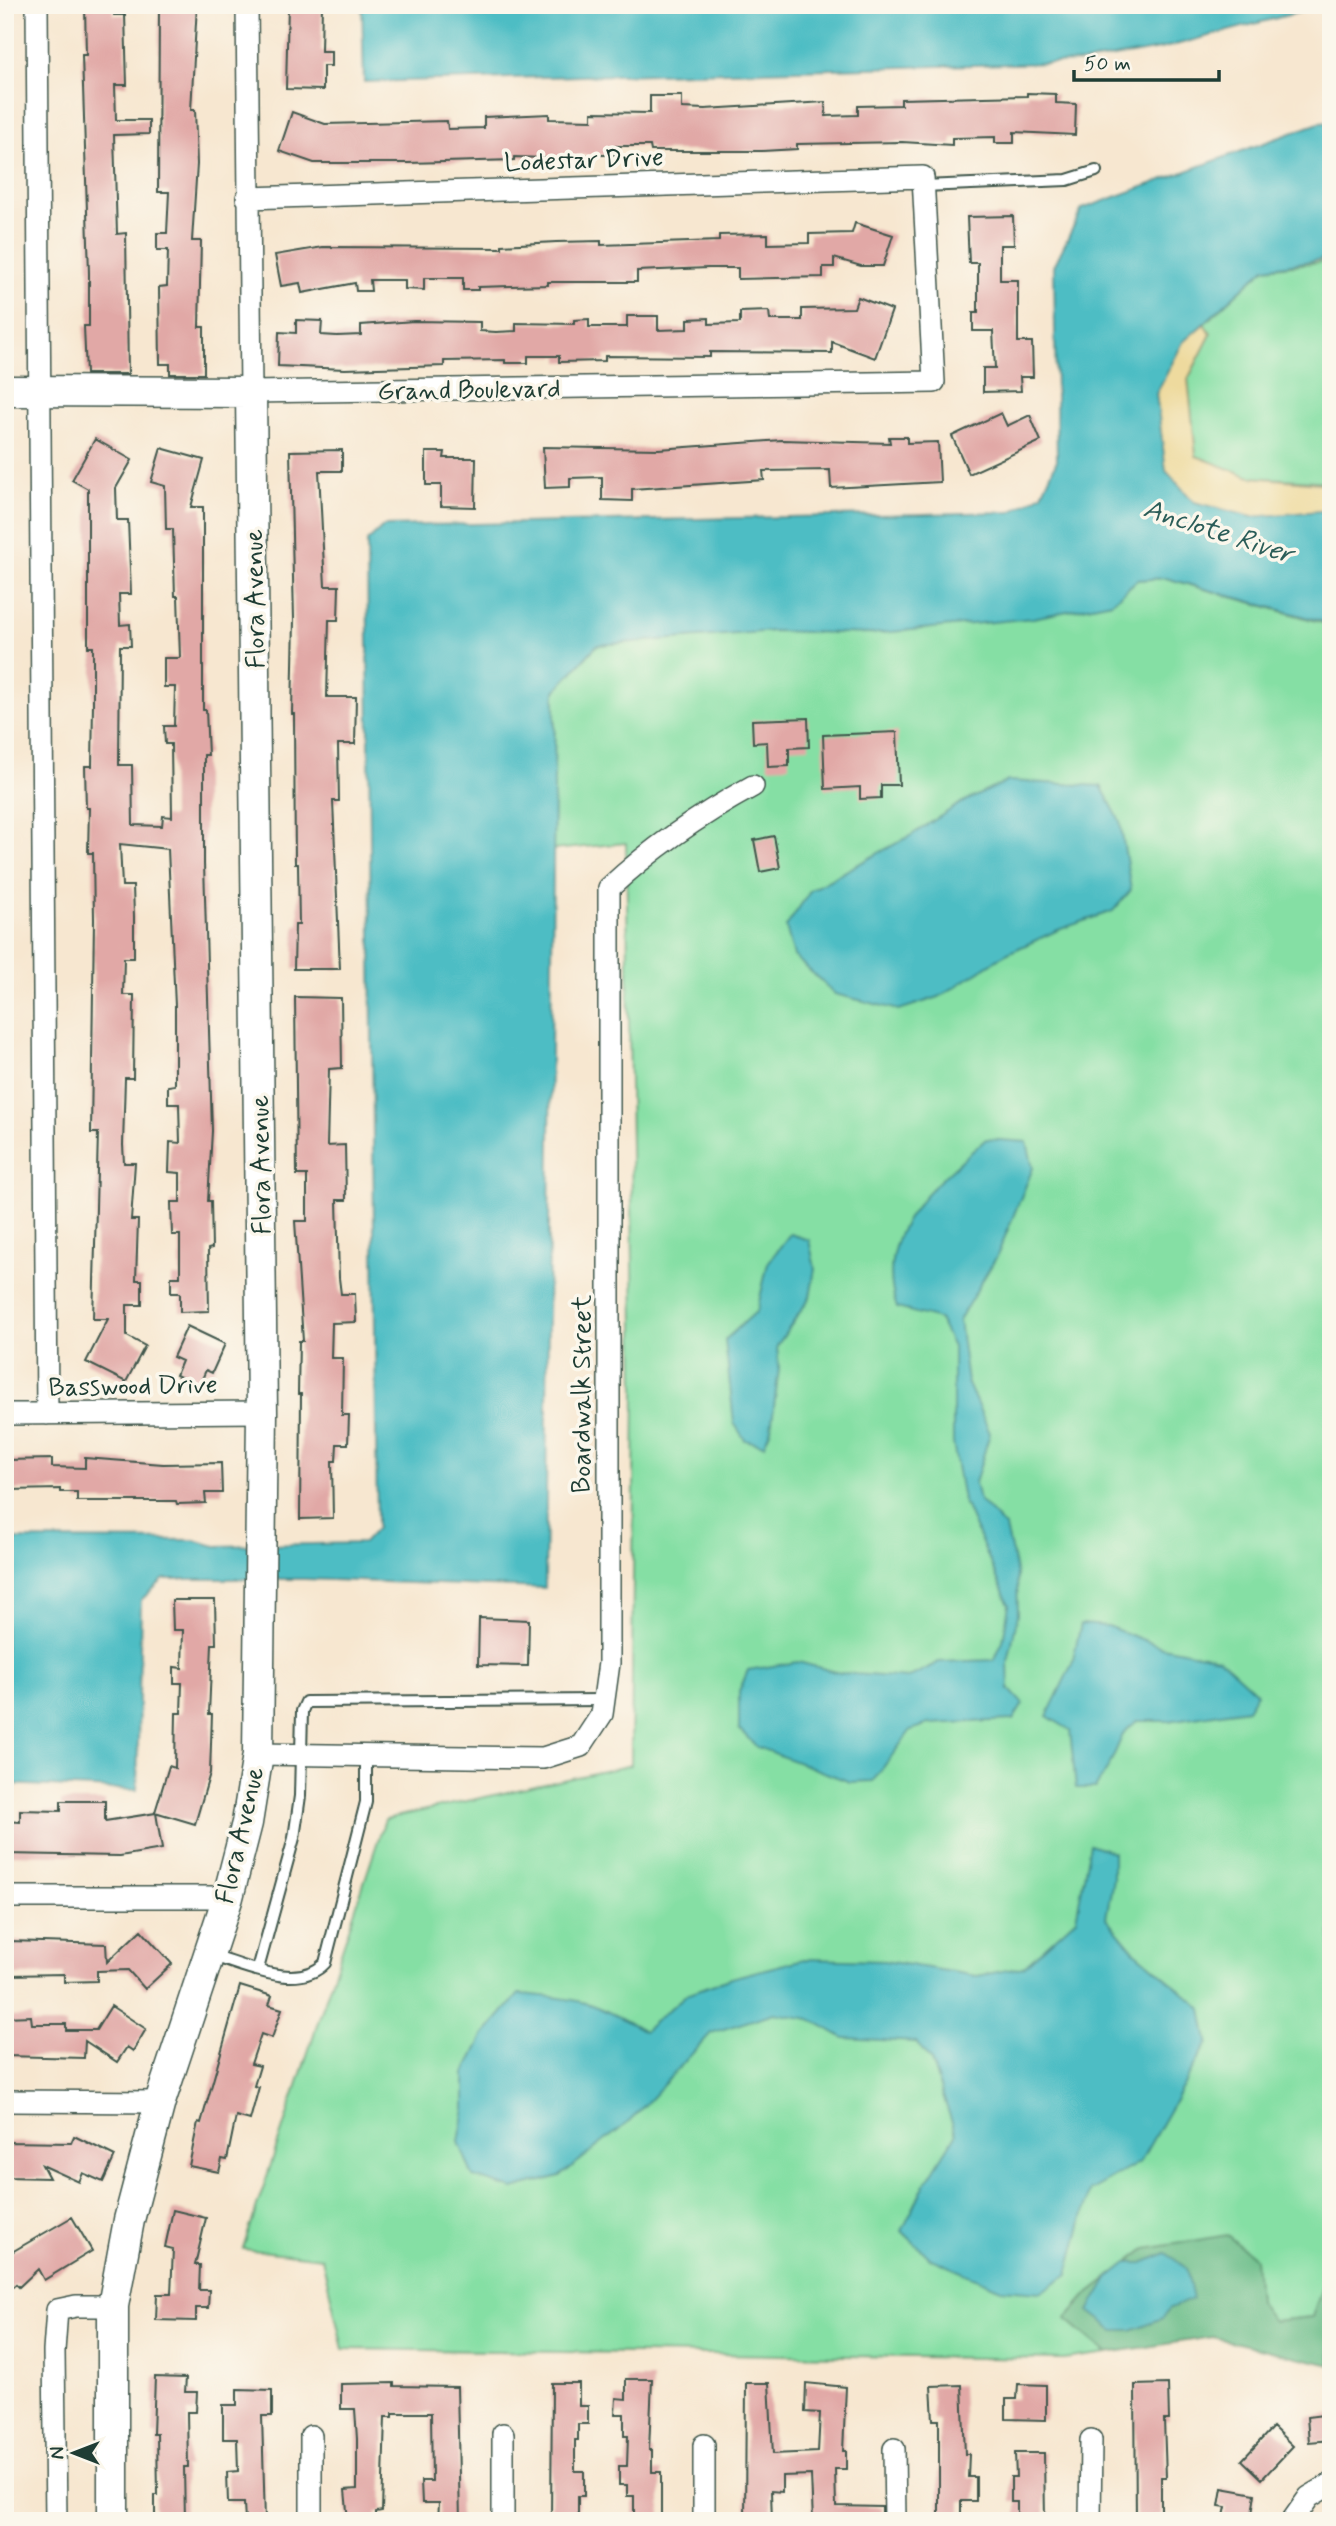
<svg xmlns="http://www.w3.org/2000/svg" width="1336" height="2526" viewBox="0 0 1336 2526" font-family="Mynerve,sans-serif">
<rect width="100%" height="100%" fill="#fbf7ec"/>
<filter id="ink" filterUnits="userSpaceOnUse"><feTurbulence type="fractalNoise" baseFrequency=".0143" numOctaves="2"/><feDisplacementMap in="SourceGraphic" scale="14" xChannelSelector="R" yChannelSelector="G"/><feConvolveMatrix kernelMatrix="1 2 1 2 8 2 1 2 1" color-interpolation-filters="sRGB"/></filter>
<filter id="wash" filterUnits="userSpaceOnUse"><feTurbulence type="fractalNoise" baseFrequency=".00686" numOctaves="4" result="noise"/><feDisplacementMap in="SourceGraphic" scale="28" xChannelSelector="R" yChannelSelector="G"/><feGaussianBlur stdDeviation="1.57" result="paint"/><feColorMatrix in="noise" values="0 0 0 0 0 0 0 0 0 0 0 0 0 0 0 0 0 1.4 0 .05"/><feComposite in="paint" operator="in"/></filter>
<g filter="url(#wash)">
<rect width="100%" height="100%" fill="#f7e7d0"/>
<!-- green -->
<path fill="#85dfa4" stroke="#528e6c" stroke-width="2" d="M1331,261V482L1250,477L1196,456L1188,379L1211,334L1204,324L1265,268Z
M1166,578L1326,624L1331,680V2268L1312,2317L1273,2321L1258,2301L1254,2258L1146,2249L1090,2292L1066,2319L1107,2353L1064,2359L343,2349L322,2258L243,2249L385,1819L631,1765L635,1388L626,843L553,850L555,691L597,645L1112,602L1137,580Z"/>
<!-- forest -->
<path fill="#6cbe8a" stroke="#467e5f" stroke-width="2" d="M1227,2235L1255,2258L1258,2301L1273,2321L1312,2317L1331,2259V2365L1212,2337L1107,2353L1066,2319L1090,2292L1146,2249Z"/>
<!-- sand -->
<path fill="#eeda9e" stroke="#868c69" stroke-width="2" d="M1204,324L1211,334L1188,379L1196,456L1250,477L1331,484V510L1252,517L1194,502L1166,471L1156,394L1183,342Z"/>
<!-- water -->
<path fill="#4ebdc4" stroke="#367d7c" stroke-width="2" d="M362,5H1326L1160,49L1085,62L364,82Z
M1331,122V258L1265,268L1183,342L1156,394L1166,471L1194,502L1252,517L1331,510V624L1166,578L1137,580L1112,602L1033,618L871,634L774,631L597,645L555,691L545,1588L305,1579H164L141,1600L137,1790L5,1784V1539L193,1540L216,1546L363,1543L377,1528L367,542L384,526L1011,512L1042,494L1057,460L1054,266L1082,209L1319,123Z
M1008,781L1101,786L1120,821L1131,890L1113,911L1058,930L1006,954L939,997L899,1010L835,994L794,956L786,927L811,890L910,836L961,803Z
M986,1139L1027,1142L1033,1168L997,1256L959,1320L967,1382L990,1433L975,1483L979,1500L1006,1528L1017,1575L1018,1614L1008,1662L1009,1689L1023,1704L1013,1720L929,1724L911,1730L873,1781L850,1782L757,1747L739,1729V1692L748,1670L798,1662L840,1673L908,1678L939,1662L994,1660L1003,1641L1009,1605L963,1500L953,1443V1347L939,1319L897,1308C871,1230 935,1185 986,1139Z
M790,1234L809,1240L815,1268L810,1297L777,1346L779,1369L771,1429L764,1445L745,1440L734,1423L725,1340L757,1311L768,1263Z
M1081,1624L1107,1626L1162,1647L1219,1658L1257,1693L1247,1709L1168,1721H1137L1124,1732L1108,1768L1095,1788H1076L1070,1730L1047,1716L1072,1664Z
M1090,1844L1113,1852V1879L1106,1918L1133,1950L1202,2008L1208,2042L1140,2162L1090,2191L1068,2274L1041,2292L1001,2289L931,2259L902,2231L925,2184L956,2134L931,2061L916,2042L844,2038L810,2019L774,2013L711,2033L630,2121L560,2176L513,2189L473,2177L459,2142L465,2109V2073L483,2036L519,1994C577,1998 593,2001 644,2031L687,1994L731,1978L804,1959L885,1961L977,1976L1023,1967L1076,1919Z
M1166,2253L1186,2268L1193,2299L1170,2308L1163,2318L1131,2330H1114L1089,2311L1108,2278L1127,2263H1143Z"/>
<g id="blocks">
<!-- building -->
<path fill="#e1a8a6" d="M85,5H114V15H125L127,85H115L116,120H149V134L114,135L117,234L126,233L128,374H86L84,326H89V273L82,55H86Z
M159,5H197L191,110H195L197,164L192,241H201L199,327H204V374H170V364H160L159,287L167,286L168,250H157V233H167L169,192H158Z
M288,5H322L321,51H331V66H323V90L286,89Z
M1027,93L1056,94V103L1076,104L1075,135L1014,132V143H995V137L952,138V145L902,142L797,144V149L762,151H651L650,146H616V155H578V159L514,157V160L408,163H314L279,151L292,112L325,124L447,121L448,129L484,128V117L549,114V119L592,120V112L650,113V96H682V108L705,109L825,102L826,116L858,115V106L901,105V99L1027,96Z
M1013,216L1014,245H1000V280H1018V342H1032L1033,377H1020L1021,391L983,392V368H995L993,331H973V313H978V263H969L967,217Z
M855,223L893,235L883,266H861L834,258V267H823V277L738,279V268H708L637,271V282H548V285L478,287V290H463V278H424V290L405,289V280H370L371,291H356L355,283L302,293L300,283L281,286L275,255L323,247L502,248V245L556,242L601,241V245L719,241V235L768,234V244L809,243V234L852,233Z
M858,297L892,310L875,358L832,342V353L710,352V357L605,356V361L559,362V356H528V363H505V360L444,361V366L345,369L278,366L279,332L296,333V320L322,321L321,335L337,336L361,335V325L414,321L480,322V331L496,332L516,331V323L574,324V320L589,319V327H627V316H658V330L688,329V319L709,318V324L740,323V312L769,311L770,320H802V309L854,308Z
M1001,413L1007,426L1030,415L1041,441L969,474L952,436Z
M889,437H907V443L938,442L940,482L831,488L830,470L763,471L764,480L632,489V501L602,500V477L570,478V487L545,488L543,447L659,449L782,440L890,443Z
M95,439L132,460L116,488L117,520H128L131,594H119L120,625L130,624L131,646H120L119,765H132L133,825L162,826L163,816L172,817L171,744H165L164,726H174L175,687H164V658H180L178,596H175L173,529H166L165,486L151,482L161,448L204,460L191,507H203V710H206L208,755H204V864L212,1131L208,1201H211L212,1248L208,1249L209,1311L180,1312V1293H171V1277H180V1235H172L171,1202H180V1173L169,1172L170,1142L180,1143L179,1104H168V1086L175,1085V1006L168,849L120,844L122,886H133L134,917V958H124L123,995H134L133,1078H125L123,1145L124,1163H135L131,1220H138L136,1280H142V1305H127V1336L145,1346L126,1382L86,1362L108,1319H93L98,1133H91L94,920L93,853H88L89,808H86L85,766H92L93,704V647H88V489L72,480Z
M342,450V471H319L325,586H339L338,620H329L327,697H356L355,744H338L339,801H333L340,969H294L295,925H299L298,864H295L294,714H292L294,619L290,451Z
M426,452H445L444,458H476L475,507L441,506V485H426Z
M808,718L809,747L789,748V766L768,767L767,742L753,743L752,720Z
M897,732L899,785H881V798L860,799V787L825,789L823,735Z
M774,836L780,868L760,872L754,840Z
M295,997L341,998L342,1068L329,1069L327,1146L345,1145L346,1200H337L339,1278L341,1294H355L356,1322L332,1323L331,1358H343L342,1415H349L348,1444H337L336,1461H332L333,1518L300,1519L301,1394H298L299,1341H303L295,1221H307V1175H297Z
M187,1326L225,1344L212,1373L206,1370L199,1386L176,1375L182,1361L173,1357Z
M85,1458L163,1464L221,1463L222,1493H205L206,1503L177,1504L176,1501H77V1492H60V1489L8,1490L7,1460L52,1459V1467L85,1468Z
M172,1600H215L216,1644H212L209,1714H212L210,1773L195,1824L155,1812L169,1766L175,1768L176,1713H181L182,1683H174V1667L182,1668L183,1630H173Z
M479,1618L529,1620L528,1666L478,1665Z
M61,1801H105V1821L156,1813L162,1849L120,1856L5,1854V1821L20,1822V1810L61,1811Z
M141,1930L172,1964L145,1989L128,1970L97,1971V1981L64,1982V1974L10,1975V1941L106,1944L107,1962Z
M240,1986L272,1996L269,2005L282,2009L272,2038L261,2034L251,2064L260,2066L254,2086L259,2087L250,2120L236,2116L227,2160L222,2159L219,2172L189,2166L198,2122L201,2123Z
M111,2006L146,2029L133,2051L127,2047L117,2062L85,2041L84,2058L5,2056V2017L31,2016L32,2024H66V2030H96Z
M74,2136L115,2156L103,2182L83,2173L79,2182L42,2165L49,2178L5,2177V2142L71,2143Z
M173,2210L206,2218L195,2265H200L199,2290H209L208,2308H196V2321L156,2320L157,2294H171L173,2249L165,2247Z
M72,2217L92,2251L44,2280L38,2269L19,2287L16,2284L5,2294V2256Z
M155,2377L186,2378L185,2392H197L196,2412H187L188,2467H184L185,2521H155V2495H158L157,2434H153Z
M626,2379H652L649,2450H652V2472H661V2521H634V2496H627V2485H619V2466H627L628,2436H624V2414H615L616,2398L626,2399Z
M394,2383V2386L457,2387L460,2521H438L439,2503H422L421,2481H432L431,2413H393V2417H385L382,2511L376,2512V2521H348L345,2490L357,2489V2439L355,2409H341V2384Z
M552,2383H579V2406H588V2424H578V2440H575V2471H584V2496H578V2521H551Z
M746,2383H769L773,2454L818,2452L820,2413L805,2412L806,2383L846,2387L843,2451H846V2469H835L836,2506L882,2507V2521H813L811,2475L782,2476V2492L771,2491L772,2521H745Z
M1018,2384L1046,2385V2420L1006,2419V2399H1017Z
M1168,2384L1169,2420H1164L1166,2477H1161V2521H1136L1135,2385Z
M962,2385L965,2454H969L968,2477H976V2501H961V2521H939V2420H933L931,2386Z
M237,2389L272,2390V2416H262L265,2521H245L244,2503H228L227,2472L238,2471L237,2439H223V2405H237Z
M1331,2414V2440L1309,2442L1307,2417Z
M1273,2427L1293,2446L1262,2479L1242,2460Z
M1015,2453H1044L1045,2521H1017V2502H1011V2477H1016Z
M1222,2488L1255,2494L1251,2521H1223L1226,2507L1219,2506Z"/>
</g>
</g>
<g filter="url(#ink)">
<use href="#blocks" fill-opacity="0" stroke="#3f564b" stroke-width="2"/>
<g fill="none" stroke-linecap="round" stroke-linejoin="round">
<!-- lane casing -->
<g stroke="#3f564b" stroke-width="14">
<path id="lane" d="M923,186L1067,180L1096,171
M212,1956C244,1965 298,1992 325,1963L366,1802V1755
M258,1969L294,1838L300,1796L302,1711L306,1702L604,1700"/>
</g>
<!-- street casing -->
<g stroke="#3f564b" stroke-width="24">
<path id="street" d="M37,5L47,1414
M247,5L251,392L934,382L923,177L247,198
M5,1414L262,1412
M258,1754L543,1758L581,1746L602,1714L609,1663V888C653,847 700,815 753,786
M5,1897H228
M5,2101L160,2102
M503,2434V2521
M311,2436V2521
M704,2445V2521
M894,2449L895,2521
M56,2521L54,2351L57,2310L76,2306H113
M1090,2521L1091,2440
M1292,2521L1309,2497L1331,2484"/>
</g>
<!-- secondary casing -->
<g stroke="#3f564b" stroke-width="33">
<path id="secondary" d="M5,391L251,392L262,1412L258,1754L247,1823L228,1897L160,2102L129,2220L113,2306V2521"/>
</g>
<!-- lane -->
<use href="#lane" stroke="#fff" stroke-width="10"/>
<!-- street -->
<use href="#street" stroke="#fff" stroke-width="21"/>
<!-- secondary -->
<use href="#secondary" stroke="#fff" stroke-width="30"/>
</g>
</g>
<g text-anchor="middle" stroke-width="7" stroke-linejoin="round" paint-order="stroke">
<!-- street labels -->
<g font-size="26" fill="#1f3d34" stroke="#fbf7ec">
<text transform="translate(584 159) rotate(-2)" y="9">Lodestar Drive</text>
<text transform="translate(469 389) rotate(-1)" y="9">Grand Boulevard</text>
<text transform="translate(254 599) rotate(-91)" y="9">Flora Avenue</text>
<text transform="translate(260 1165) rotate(-91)" y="9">Flora Avenue</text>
<text transform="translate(133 1385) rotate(-1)" y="9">Basswood Drive</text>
<text transform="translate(581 1394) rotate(-90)" y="9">Boardwalk Street</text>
<text transform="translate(239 1835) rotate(-77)" y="9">Flora Avenue</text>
</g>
<!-- water labels -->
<g font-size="28" font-style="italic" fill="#2b5d58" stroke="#fbf7ec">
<text transform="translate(1219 530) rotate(18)" y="10">Anclote River</text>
</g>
</g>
<!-- margin -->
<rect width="1336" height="2526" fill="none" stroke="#fbf7ec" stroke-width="28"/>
<!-- north arrow -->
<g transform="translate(74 2453) rotate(270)" stroke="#fbf7ec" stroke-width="5" paint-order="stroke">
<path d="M0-5L12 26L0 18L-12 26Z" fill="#1f3d34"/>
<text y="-10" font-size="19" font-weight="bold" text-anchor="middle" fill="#1f3d34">N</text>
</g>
<!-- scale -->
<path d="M1074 70v10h145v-10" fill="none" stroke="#1f3d34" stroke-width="3.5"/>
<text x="1084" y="70" font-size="21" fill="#1f3d34" stroke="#fbf7ec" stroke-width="5" paint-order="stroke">50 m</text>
</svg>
